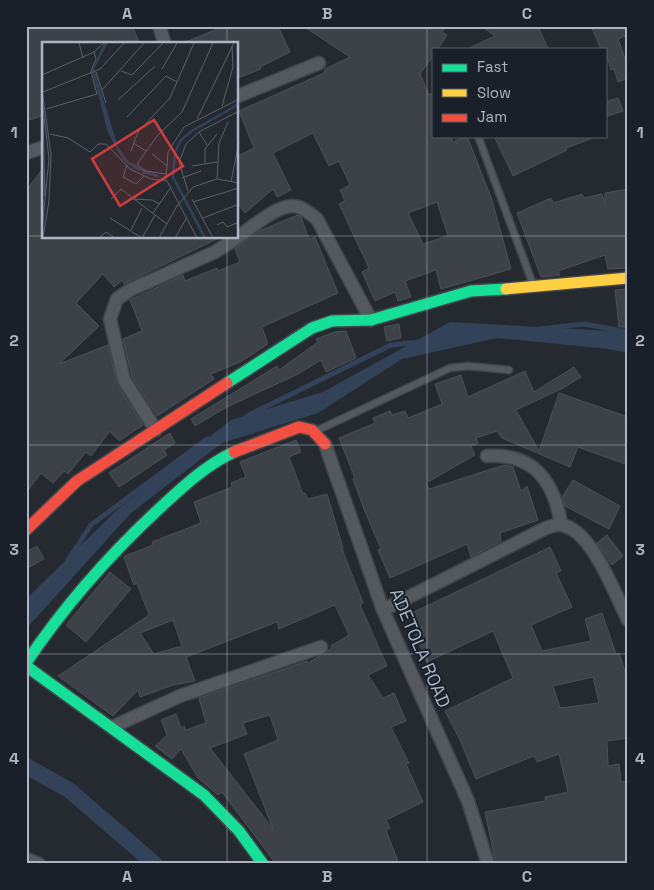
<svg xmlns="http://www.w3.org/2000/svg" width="654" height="890" viewBox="0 0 654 890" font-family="'Space Grotesk',sans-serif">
<rect width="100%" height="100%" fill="#252a30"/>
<!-- water -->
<path fill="#324259" d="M450,322L628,332V353L608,349L497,338L402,359L318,413L222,443L131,513L26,629V599L119,508L231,420L323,392Z"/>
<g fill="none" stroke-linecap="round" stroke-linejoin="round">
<!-- stream -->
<path stroke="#324259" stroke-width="5" d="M539,329L584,324L628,332
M247,416L391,345L419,342
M68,560L91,525L207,439"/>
<!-- canal -->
<path stroke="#324259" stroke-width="16" d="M26,766L69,790L155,864"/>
</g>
<!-- building -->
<path fill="#3d4248" stroke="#4c5159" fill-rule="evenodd" d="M26,26H132L140,44H44V115L30,120L26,108Z
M224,26H278L290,52L260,67L261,69L238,78V44H181Z
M303,26H446L442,32L447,35L438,49H433V56L420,74L429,95L433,93V136H450L453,142L467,136L492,200L511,269L441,289L436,270L405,281L411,297L398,301L395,292L375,301L362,272L369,268L339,204L345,201L340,190L350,185L339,161L329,166L313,133L273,153L291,190L277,197L273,189L245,213L238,204V156L254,148L239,111L324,73L325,69L350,57ZM437,202L448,236L423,244L408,213Z
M481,26H538L548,49H467L495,36Z
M591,26H628V35L618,39L628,67V78L618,82L614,69L611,70L605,49L600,47Z
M618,98L623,111L605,117V102Z
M494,136H593V138L566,148L567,150L513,176Z
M44,167V238H219L124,284L122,280L114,287L103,274L76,303L99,326L59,364L108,345L117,384L143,425L119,441L110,431L91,456L86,452L68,474L64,471L53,483L41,473L26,493V191Z
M628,189V268L608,269L605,255L558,271L560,275L541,277L517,213L551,198L553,203L582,194L584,198L602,194L605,203V193Z
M298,215L301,217L309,239L315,237L338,293L262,327L268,344L240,362L211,374L214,379L157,416L132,377L123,339L142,331L130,300L183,275L185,281L217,268L218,271L240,262L235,249L259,231Z
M628,289V327H619L615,290Z
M399,324L401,338L387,341L384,327Z
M346,331L356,358L326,372L321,360L298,374L225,408L195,426L191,419L277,366L279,370L318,342L316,339L335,332Z
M574,367L581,377L563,388L516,410L539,451L559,393L628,417V465L578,447L570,467L502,438L497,431L476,438L478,443L471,446L475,455L426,483L429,489L504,465L513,467L521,491L527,486L538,520L500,533L501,541L471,557L467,544L390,578L378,550L381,549L364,509L353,479L355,478L339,438L375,423L373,418L390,411L392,415L405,411L408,418L442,404L435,384L461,375L468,397L525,371L534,392Z
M170,433L175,443L164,450L167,455L119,487L109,473Z
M296,440L301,452L289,457L303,494L305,493L308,499L327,494L343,548L342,549L363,603L360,605L387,666L368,675L383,698L394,693L406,721L391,727L409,763L406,764L423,802L386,820L390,828L386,830L399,864H276L222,792L218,795L198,778L181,749L172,759L155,746L167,735L161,720L176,714L181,728L184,726L186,730L206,723L199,698L307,661L308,663L332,648L331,646L349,635L335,605L279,629L277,622L186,657L195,681L173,685L140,697L138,690L113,716L58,676L149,615L137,583L134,585L124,557L125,556L153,545L152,542L201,523L194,502L232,487L231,483L246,477L240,462ZM173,620L182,646L154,654L140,633ZM270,715L278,740L244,754L273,829L210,748L247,734L243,723Z
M573,480L620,506L609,529L565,506L562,497Z
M607,535L623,556L612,565L597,543Z
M37,546L44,559L26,569V552Z
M550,547L561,571L556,573L572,607L531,625L542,651L591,641L585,619L602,613L616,654L619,653L628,681V738L607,741L608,766L619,764L621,782L628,781V864H496L485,812L545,801V797L568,792L559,754L537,762L534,756L476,779L460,740L445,711L513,678L493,631L427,662L415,635L421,632L412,613ZM593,677L599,703L560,708L553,686Z
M110,572L131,589L86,642L66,625Z"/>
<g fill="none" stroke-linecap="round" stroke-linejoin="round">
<!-- lane casing -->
<g stroke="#42464b" stroke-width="9">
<path id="lane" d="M478,136L534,287
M316,431L450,368L468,366L509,370"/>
</g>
<!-- street casing -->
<g stroke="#42464b" stroke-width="15">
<path id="street" d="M159,26L165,44
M238,96L319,63
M26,153L44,147
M238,237C251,228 277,205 293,206C302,206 310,214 317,219L371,320
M156,430L124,380L110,319L117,299L130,290L215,252L237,238
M325,444L383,610L468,801L488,864
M487,456C534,453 554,481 561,524
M383,610L546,528C550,527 557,524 561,525C592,529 615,595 628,620
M112,727L180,696L321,647
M26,859L39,864"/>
</g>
<!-- fast casing -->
<g stroke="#42464b" stroke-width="14">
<path id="fast" d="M227,383L312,328L332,321L371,320L471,291L506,289
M26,663C65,605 110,554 161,507C184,486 206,465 234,452
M26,666L204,795L239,831L263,864"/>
</g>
<!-- slow casing -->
<g stroke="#42464b" stroke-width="14">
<path id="slow" d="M506,289L628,278"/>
</g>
<!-- jam casing -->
<g stroke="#42464b" stroke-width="14">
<path id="jam" d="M234,452L299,427L312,430L325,444
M26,530L77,481L227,383"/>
</g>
<!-- lane -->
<use href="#lane" stroke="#54585f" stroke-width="6"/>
<!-- street -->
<use href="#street" stroke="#54585f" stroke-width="12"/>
<!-- fast -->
<use href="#fast" stroke="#16e098" stroke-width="11"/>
<!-- slow -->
<use href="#slow" stroke="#ffcf43" stroke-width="11"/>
<!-- jam -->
<use href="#jam" stroke="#f24e42" stroke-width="11"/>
</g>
<!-- grid -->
<path fill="none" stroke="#adb5c3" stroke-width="1" stroke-opacity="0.55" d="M227,26V44M427,26V864M26,236H44M238,236H628M227,238V864M26,445H628M26,654H628"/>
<g text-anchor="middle" stroke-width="4" stroke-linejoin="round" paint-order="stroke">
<!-- street labels -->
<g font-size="18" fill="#adb5c3" stroke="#19202a">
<text transform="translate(420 648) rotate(67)" y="6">ADETOLA ROAD</text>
</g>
</g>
<!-- overview -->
<g transform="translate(42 42)">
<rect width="196" height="196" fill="#252a30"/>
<path d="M62,1H66L52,27L76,105L86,119L121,136L98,129L81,118L66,91L50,28Z" fill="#324259"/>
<path fill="none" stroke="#324259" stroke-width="2.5" d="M84,119L97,128M100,130L116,134M163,196L131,135L133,110L139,98L150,89L197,62"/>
<path fill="none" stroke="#5b626b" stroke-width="1" d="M37,1L41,16M120,27L135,1M79,29L90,33L121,1M54,30L64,61M0,33L52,10L62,1M0,48L9,112L7,159L1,196M60,48L102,1M1,50L58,27L82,1M0,58L7,116L0,189M76,58L113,24M180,64L191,25L190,4M4,67L55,52L49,29L54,17L52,10M85,75L124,34L135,40M1,77L3,154M155,77L192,1M157,90L165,103M8,92L26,96L48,110L56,102H64L88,127L109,137L124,139M91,101L104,109M89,109L96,90L128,56L152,1M110,112L125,124M163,121V107L175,92M85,123L81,135L94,142L102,134M150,124L175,120M124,132L103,129L95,122L116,93L140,70L171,1M140,136L159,129M175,137L177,101L186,80M189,140L197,100M146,149L137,120L144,102L157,90L197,69M69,157L79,147L125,182M91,157L110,158L118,162M150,157L171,196M151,160L197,146M111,171L129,145M68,176L100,196M161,176L197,162M175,183L181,180L185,185L197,180M89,188L100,166M57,196L64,190L73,196M100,196L113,173M117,196L135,164L151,145L175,137L197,141M133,196L145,175M155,196L124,137L126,110L142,85L197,57"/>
<path fill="#d03d3f" fill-opacity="0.15" stroke="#d03d3f" stroke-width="2.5" d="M112,78L141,124L78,164L50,117Z"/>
<rect width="196" height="196" fill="none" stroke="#adb5c3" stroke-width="2.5"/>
</g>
<!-- border -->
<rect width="654" height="890" fill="none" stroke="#19202a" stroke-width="55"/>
<!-- legend -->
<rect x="432" y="48" width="175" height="90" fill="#19202a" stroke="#545c67"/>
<rect x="442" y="64" width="25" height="8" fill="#16e098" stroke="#545c67"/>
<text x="477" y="72" font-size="15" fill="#adb5c3">Fast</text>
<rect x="442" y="89" width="25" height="8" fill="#ffcf43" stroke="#545c67"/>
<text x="477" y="98" font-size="15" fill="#adb5c3">Slow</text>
<rect x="442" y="114" width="25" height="8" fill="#f24e42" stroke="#545c67"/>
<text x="477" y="122" font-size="15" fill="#adb5c3">Jam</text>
<rect x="28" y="28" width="598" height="834" fill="none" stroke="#adb5c3" stroke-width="2"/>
<g font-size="16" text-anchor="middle" font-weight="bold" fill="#adb5c3">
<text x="127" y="19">A</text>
<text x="327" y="19">B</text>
<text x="527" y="19">C</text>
<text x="14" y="138">1</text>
<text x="640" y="138">1</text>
<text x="14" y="346">2</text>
<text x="640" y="346">2</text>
<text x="14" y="555">3</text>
<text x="640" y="555">3</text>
<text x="14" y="764">4</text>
<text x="640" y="764">4</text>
<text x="127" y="882">A</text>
<text x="327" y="882">B</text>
<text x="527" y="882">C</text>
</g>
</svg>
